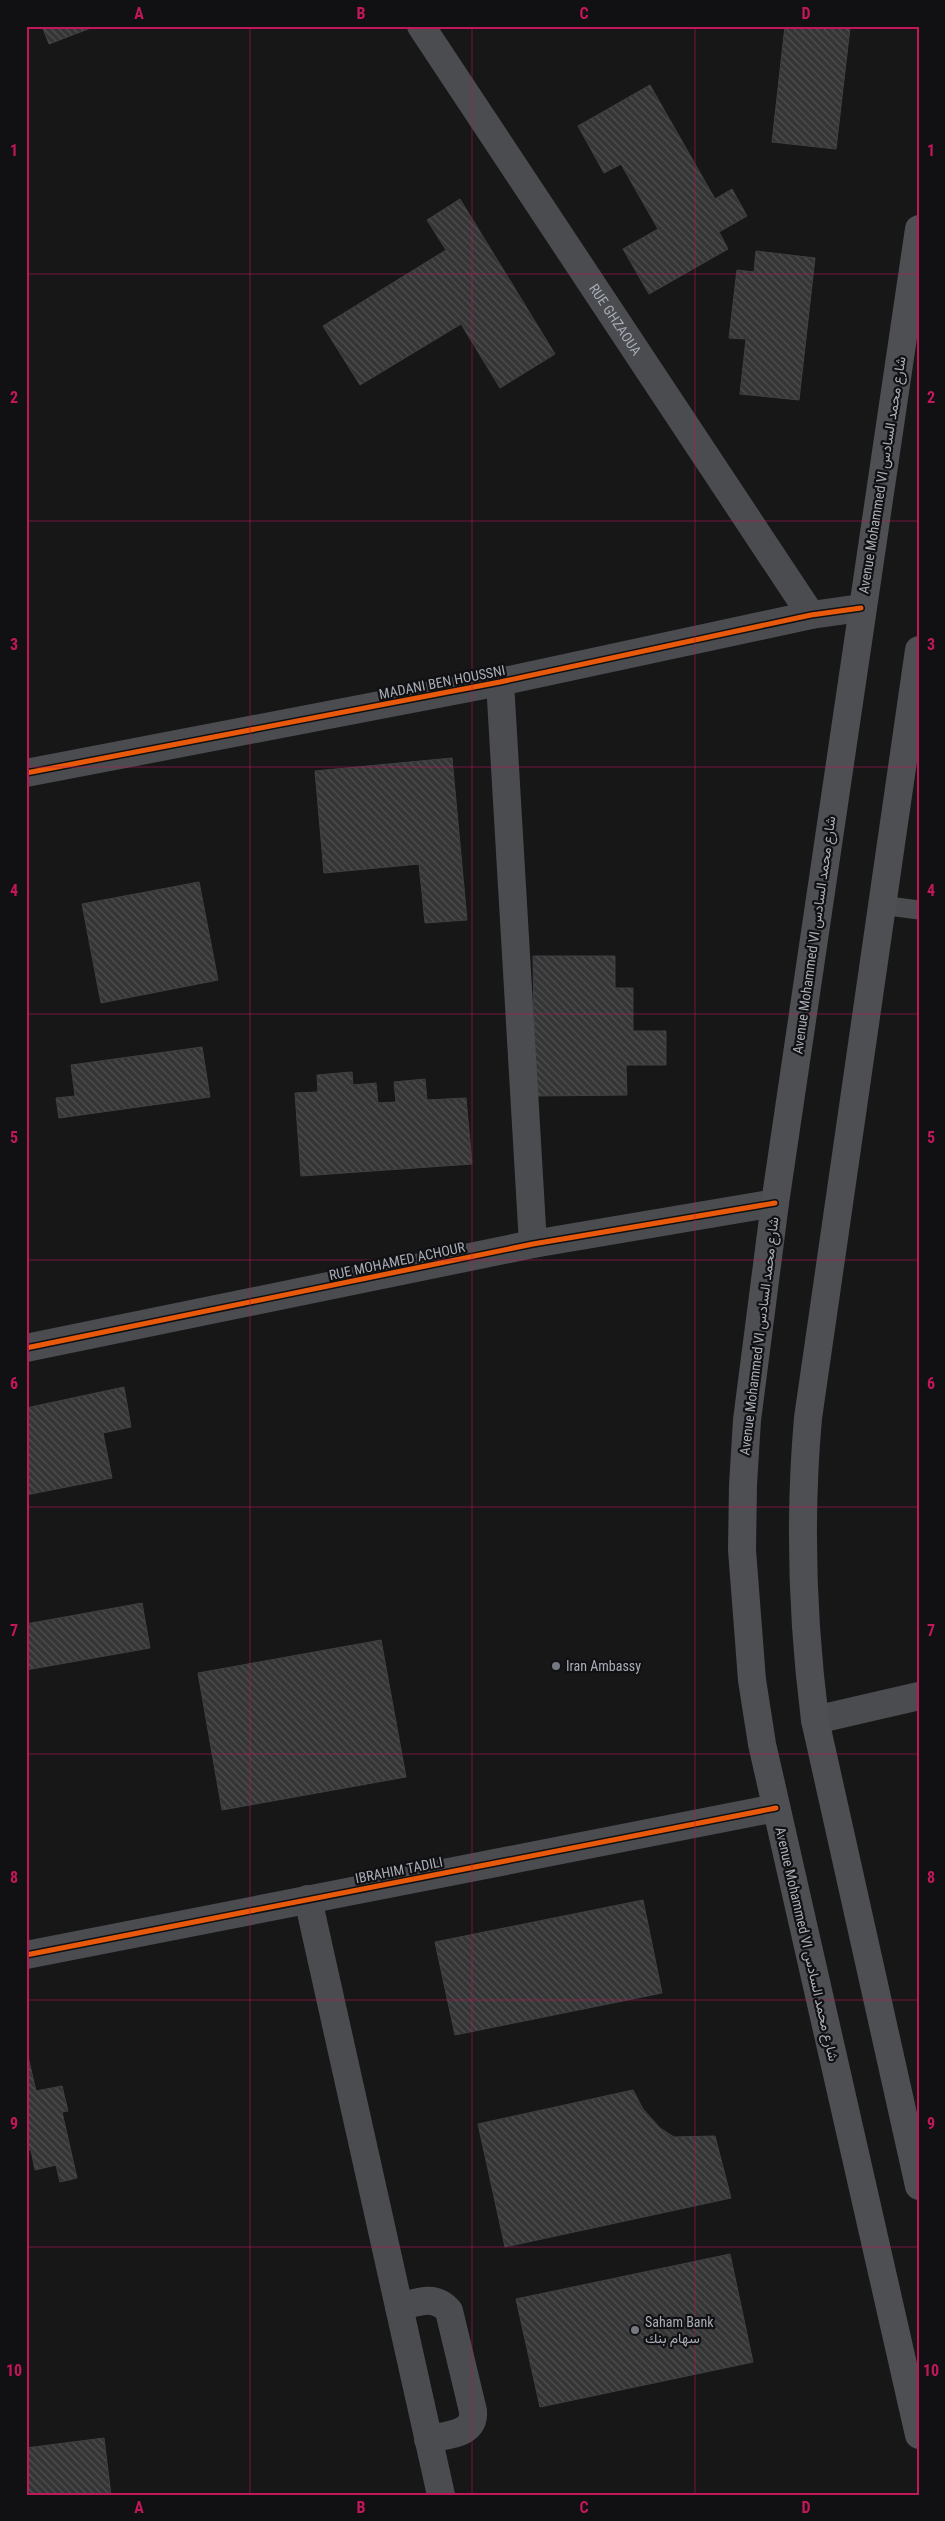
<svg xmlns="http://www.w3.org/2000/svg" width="945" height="2521" viewBox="0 0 945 2521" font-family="'Roboto Condensed',Vazirmatn,sans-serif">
<defs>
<pattern id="building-back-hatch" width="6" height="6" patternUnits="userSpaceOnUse" patternTransform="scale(1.25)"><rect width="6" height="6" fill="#353536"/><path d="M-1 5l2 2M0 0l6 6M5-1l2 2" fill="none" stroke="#4f5051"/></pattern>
</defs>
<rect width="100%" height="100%" fill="#171717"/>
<!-- building -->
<path fill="url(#building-back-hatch)" stroke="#3f4043" d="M42,26H96L49,44Z
M785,26L850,28L836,149L772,142Z
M650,85L715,199L732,189L747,216L719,232L728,249L649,294L623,249L658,229L621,164L604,173L578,126Z
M460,199L555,354L500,388L461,324L360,385L323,326L446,250L427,220Z
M756,251L815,258L799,400L740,394L746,339L729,338L737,270L754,272Z
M452,758L467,920L425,923L419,864L324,873L315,771Z
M199,882L218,980L101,1003L82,904Z
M533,956H615V988H633V1031H666V1065H626L627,1095L535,1096Z
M202,1047L210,1097L59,1118L56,1098L75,1096L71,1065Z
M352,1072L353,1085L376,1083L378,1103L396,1102L394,1082L425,1079L427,1100L466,1098L472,1164L301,1176L295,1093L318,1092L317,1075Z
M124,1387L131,1427L103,1433L112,1478L26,1495V1408Z
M142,1603L150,1648L26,1670V1624Z
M381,1640L406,1777L222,1810L198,1673Z
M643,1900L662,1993L455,2035L435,1942Z
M27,2052L36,2091L62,2086L68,2111L62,2112L77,2178L60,2182L56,2165L35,2170L31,2150L26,2151Z
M633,2090L643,2109L660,2128L674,2137L715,2136L731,2198L505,2247L478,2124Z
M730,2254L753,2362L540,2407L516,2299Z
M104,2438L111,2495H26V2448Z"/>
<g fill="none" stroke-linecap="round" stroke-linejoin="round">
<!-- lane -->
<path stroke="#4b4c50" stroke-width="19" d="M881,905L919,910"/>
<!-- street -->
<g stroke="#4b4c50" stroke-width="28">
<path id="s1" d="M421,26L811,615"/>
<path d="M500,682L533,1244"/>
<path d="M26,773L500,682L811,615L861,608"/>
<path d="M26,1348L533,1244L775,1203"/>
<path d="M815,1720L919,1696"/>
<path d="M308,1899L441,2495"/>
<path d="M26,1955L776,1808"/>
<path d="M399,2307C418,2302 435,2294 449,2311L473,2411C475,2435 447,2435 428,2439"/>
</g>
<!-- primary -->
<path stroke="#4d4f52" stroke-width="28" d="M919,229L775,1203L747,1420L743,1485L742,1550L752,1680L762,1744L919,2435
M919,650L808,1418C799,1520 802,1618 815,1720L919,2186"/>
<!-- cycleway casing -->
<g stroke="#111113" stroke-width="8">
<path id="cycleway" d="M26,773L500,682L811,615L861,608
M26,1348L533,1244L775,1203
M26,1955L776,1808"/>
</g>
<!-- cycleway -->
<use href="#cycleway" stroke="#e8590c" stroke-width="5"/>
</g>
<!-- grid -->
<path fill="none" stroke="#c2185b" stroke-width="1" stroke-opacity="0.55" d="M250,26V2495M472,26V2495M695,26V2495M26,274H919M26,521H919M26,767H919M26,1014H919M26,1260H919M26,1507H919M26,1754H919M26,2000H919M26,2247H919"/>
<!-- markers -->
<g fill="#757880" stroke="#111113" stroke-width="2">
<circle cx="556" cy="1666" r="5"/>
<circle cx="635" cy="2330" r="5"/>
</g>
<g text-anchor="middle" stroke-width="4.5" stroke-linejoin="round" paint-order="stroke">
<!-- street labels -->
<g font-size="14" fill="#a8adb8" stroke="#111113">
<text dy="5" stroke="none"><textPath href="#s1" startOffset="352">RUE GHZAOUA</textPath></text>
<text transform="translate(882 475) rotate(-81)" y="5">Avenue Mohammed VI شارع محمد السادس</text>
<text transform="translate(442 682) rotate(-11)" y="5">MADANI BEN HOUSSNI</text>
<text transform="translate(814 935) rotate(-82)" y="5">Avenue Mohammed VI شارع محمد السادس</text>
<text transform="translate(397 1261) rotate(-12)" y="5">RUE MOHAMED ACHOUR</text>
<text transform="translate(759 1336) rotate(-83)" y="5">Avenue Mohammed VI شارع محمد السادس</text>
<text transform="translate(399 1870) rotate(-11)" y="5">IBRAHIM TADILI</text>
<text transform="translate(807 1944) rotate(77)" y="5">Avenue Mohammed VI شارع محمد السادس</text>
</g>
<!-- poi labels -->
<g font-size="14" fill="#a8adb8" stroke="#111113" text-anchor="start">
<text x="566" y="1671">Iran Ambassy</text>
<text x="645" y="2327">Saham Bank<tspan x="645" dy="16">سهام بنك</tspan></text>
</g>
</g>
<!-- border -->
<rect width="945" height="2521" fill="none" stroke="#111113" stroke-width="55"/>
<rect x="28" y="28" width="890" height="2466" fill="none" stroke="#c2185b" stroke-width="2"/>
<g font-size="16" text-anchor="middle" font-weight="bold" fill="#c2185b">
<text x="139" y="19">A</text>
<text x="361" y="19">B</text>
<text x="584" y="19">C</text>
<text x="806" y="19">D</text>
<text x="14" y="156">1</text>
<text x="931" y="156">1</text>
<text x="14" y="403">2</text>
<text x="931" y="403">2</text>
<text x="14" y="650">3</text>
<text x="931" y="650">3</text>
<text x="14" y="896">4</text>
<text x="931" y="896">4</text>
<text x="14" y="1143">5</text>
<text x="931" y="1143">5</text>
<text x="14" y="1389">6</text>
<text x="931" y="1389">6</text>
<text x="14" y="1636">7</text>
<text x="931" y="1636">7</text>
<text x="14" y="1883">8</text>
<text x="931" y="1883">8</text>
<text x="14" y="2129">9</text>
<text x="931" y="2129">9</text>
<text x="14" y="2376">10</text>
<text x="931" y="2376">10</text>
<text x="139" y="2513">A</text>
<text x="361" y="2513">B</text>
<text x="584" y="2513">C</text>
<text x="806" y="2513">D</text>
</g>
</svg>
